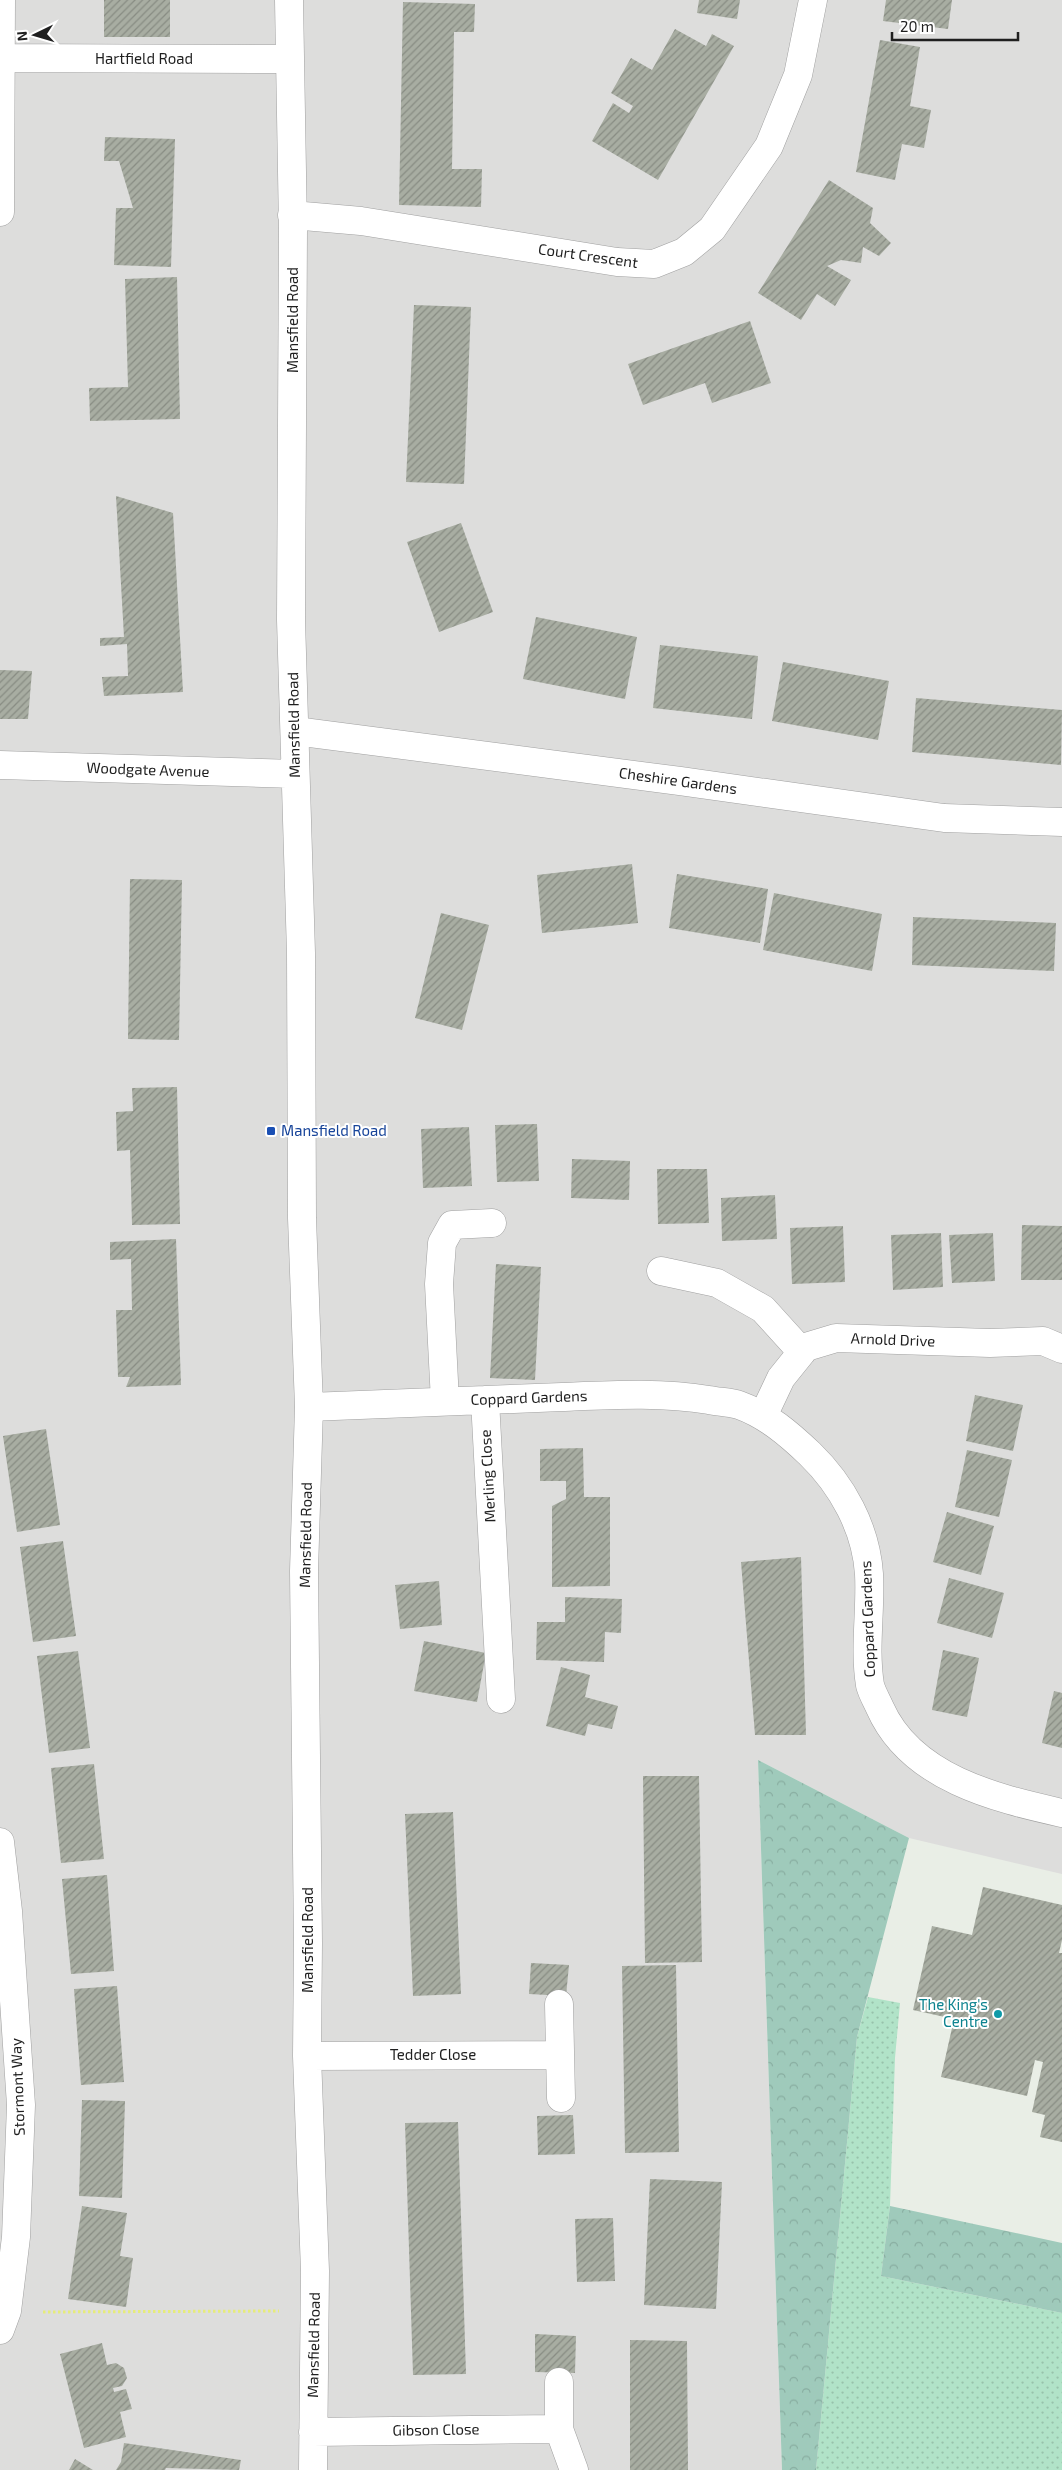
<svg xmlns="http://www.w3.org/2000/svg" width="1062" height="2470" viewBox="0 0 1062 2470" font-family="'Exo 2',sans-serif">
<defs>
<pattern id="grass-dots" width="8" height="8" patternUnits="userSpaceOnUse" patternTransform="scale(1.25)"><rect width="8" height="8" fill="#b1e3c8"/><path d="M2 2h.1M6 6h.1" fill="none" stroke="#98c2ab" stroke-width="1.8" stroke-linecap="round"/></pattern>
<pattern id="forest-crowns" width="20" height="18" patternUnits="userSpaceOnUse" patternTransform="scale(1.25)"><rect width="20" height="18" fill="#9fcabb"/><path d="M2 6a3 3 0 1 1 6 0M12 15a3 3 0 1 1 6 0" fill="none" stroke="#88ada0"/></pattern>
<pattern id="building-hatch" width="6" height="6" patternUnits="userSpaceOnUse" patternTransform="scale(1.25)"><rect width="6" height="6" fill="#a8ada2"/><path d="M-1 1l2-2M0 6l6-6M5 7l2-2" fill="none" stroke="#888c83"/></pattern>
</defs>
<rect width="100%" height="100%" fill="#e9eee6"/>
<!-- residential -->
<path fill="#dddddc" d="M0,0H1062V1874L909,1838L758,1760L782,2470H0Z"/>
<!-- grass -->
<path fill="url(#grass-dots)" d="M868,1997L900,2003L895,2058L890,2206L881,2276L1062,2313V2470H816L857,2037Z"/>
<!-- forest -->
<path fill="url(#forest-crowns)" d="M758,1760L909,1838L857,2037L816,2470H782Z
M890,2206L1062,2243V2313L881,2276Z"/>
<!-- building -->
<path fill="url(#building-hatch)" d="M104,0H170V37H104Z
M699,0H740L737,19L697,13Z
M886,0H952L948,29L883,21Z
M403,2L475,4L474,32H454L452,169H482L481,207L399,205Z
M675,29L706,46L712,34L734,46L658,180L592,141L613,103L629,113L633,106L611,93L631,58L652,70Z
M880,40L920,47L910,106L931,110L924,148L902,144L895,180L856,172Z
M105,137L175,139L171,267L114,265L116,208H133L119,161H104Z
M829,180L873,208L870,223L891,243L879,256L863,247L861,263L841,260L827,266L851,280L835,306L817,294L801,320L758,293Z
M177,277L180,419L90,421L89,388L128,387L125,279Z
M414,305L471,307L464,484L406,482Z
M750,321L771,383L712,403L705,383L643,405L628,364Z
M116,496L173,513L183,692L104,696L102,677L128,676L127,644L100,646V638L124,637Z
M461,523L493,612L439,632L407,542Z
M536,617L637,637L625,699L523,679Z
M660,645L758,656L752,719L653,708Z
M783,662L889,681L878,740L772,721Z
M0,670L32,671L28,719H0Z
M916,698L1062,710L1061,765L912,752Z
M632,864L638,923L542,933L537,875Z
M677,874L768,889L760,943L669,928Z
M130,879L182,880L179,1040L128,1039Z
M774,893L882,914L872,971L763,950Z
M441,913L489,925L462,1030L415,1018Z
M913,917L1056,923L1054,971L912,965Z
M177,1087L180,1224L132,1225L130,1150L117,1151L116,1112L133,1111L132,1088Z
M537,1124L539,1181L497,1182L495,1125Z
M469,1127L472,1186L423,1188L421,1129Z
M572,1159L630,1161L629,1200L571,1198Z
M657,1169H707L709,1223L658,1224Z
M775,1195L777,1239L722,1241L721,1198Z
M1022,1225L1062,1226V1280H1021Z
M843,1226L845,1282L792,1284L790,1228Z
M941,1233L943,1287L893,1290L891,1235Z
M993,1233L995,1281L952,1283L949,1235Z
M176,1239L181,1385L126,1387L130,1377H118L116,1310H132L131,1259L110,1260V1242Z
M496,1264L541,1267L535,1380L490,1378Z
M975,1395L1023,1405L1013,1451L966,1441Z
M46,1429L60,1525L17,1532L3,1436Z
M583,1448L584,1497H610V1586L552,1587V1506L566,1499V1481H540V1449Z
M967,1450L1012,1460L999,1517L955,1507Z
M947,1512L994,1526L981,1575L933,1562Z
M63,1541L76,1636L33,1642L20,1547Z
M801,1557L806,1735H755L741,1562Z
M949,1578L1004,1593L992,1638L937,1623Z
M439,1581L442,1625L400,1629L395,1585Z
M565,1597L622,1599L621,1633L605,1632L604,1662L536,1660L537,1622H565Z
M424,1641L486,1653L477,1702L414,1691Z
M943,1650L979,1658L967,1717L932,1710Z
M78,1651L90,1748L49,1753L37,1656Z
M561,1667L590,1675L585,1697L618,1706L612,1729L588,1724L585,1736L546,1726Z
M1054,1691L1062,1693V1748L1042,1743Z
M94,1764L104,1859L61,1863L51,1768Z
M643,1776H699L702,1962L645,1963Z
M453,1812L461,1994L413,1996L405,1814Z
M107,1875L114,1971L71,1974L62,1879Z
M983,1887L1062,1905V1940L1059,1953H1062V2142L1040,2137L1045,2115L1032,2112L1043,2062L1035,2060L1027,2096L941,2077L954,2019L913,2010L932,1926L972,1935Z
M531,1963L569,1965L566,1996L529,1994Z
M676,1965L679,2152L625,2153L622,1966Z
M117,1986L124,2082L81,2085L74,1989Z
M82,2100L125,2101L122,2198L79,2196Z
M573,2115L575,2154L538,2155L537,2116Z
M458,2122L466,2374L413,2375L405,2123Z
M650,2179L722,2182L716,2309L644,2305Z
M82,2206L127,2213L120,2256L133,2258L126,2307L68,2299Z
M613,2218L615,2281L577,2282L575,2219Z
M535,2334L576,2336L575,2373L535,2372Z
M630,2340L687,2341L688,2470H630Z
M102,2343L107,2365L116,2363L124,2368L127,2378L122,2386L113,2388L114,2392L126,2389L132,2409L120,2412L126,2437L84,2448L60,2354Z
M124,2443L241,2460L239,2470L166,2468L165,2470H116L121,2462Z
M75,2459L93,2470H69Z"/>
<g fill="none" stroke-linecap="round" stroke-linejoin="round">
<!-- minor casing -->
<g stroke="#a0a0a0" stroke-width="29">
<path id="minor" d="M289,0L293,229L291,620L301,953L302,1218L309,1407L304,1571L308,1943L307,2056L315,2271L313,2470
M0,58L289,59
M0,212L1,0
M292,215L361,221L617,262L654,264L684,252L712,229L769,146L798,75L813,0
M295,731L680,781L944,818L1062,822
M0,765L295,774
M661,1271L717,1283L763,1309L802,1352
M485,1400L501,1699
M445,1401L439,1284L442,1243L452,1225L492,1223
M309,1407C393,1404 478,1400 562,1397C611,1395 661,1392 709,1400C719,1402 730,1402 739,1405C767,1415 789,1434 810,1454C842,1485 866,1528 869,1574C871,1611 864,1648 870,1685C872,1693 877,1701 880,1708C911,1778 995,1798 1062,1813
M763,1416L781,1378L806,1347L836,1338L990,1343L1043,1341L1062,1349
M0,1842L8,1911L21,2105L16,2237L7,2311L0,2330
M559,2004L561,2098
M307,2056L560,2055
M559,2382V2429L574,2470
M313,2432L559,2429"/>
</g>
<!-- path -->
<path stroke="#e6ec7a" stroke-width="3" stroke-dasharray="2.5 2.5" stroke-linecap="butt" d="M43,2312L279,2311"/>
<!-- minor -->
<use href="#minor" stroke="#fff" stroke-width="28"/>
</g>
<!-- markers -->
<rect fill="#1a4fb4" stroke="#fff" stroke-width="2" x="266" y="1126" width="10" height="10" rx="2.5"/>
<circle fill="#0f9aa8" stroke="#fff" stroke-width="2" cx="998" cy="2014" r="5"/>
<g text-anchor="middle" stroke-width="4" stroke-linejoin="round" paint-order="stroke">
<!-- street labels -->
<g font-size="15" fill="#1f1f1f" stroke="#fff">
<text x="144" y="64">Hartfield Road</text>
<text transform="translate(588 256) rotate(8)" y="5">Court Crescent</text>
<text transform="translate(293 320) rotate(-90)" y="5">Mansfield Road</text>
<text transform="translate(294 725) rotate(-91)" y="5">Mansfield Road</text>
<text transform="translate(148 770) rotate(2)" y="5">Woodgate Avenue</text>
<text transform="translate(678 781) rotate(8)" y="5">Cheshire Gardens</text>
<text transform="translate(893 1340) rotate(2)" y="5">Arnold Drive</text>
<text transform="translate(529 1398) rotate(-2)" y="5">Coppard Gardens</text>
<text transform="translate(488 1476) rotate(-93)" y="5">Merling Close</text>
<text transform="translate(306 1535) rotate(-89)" y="5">Mansfield Road</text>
<text transform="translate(868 1619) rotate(-92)" y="5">Coppard Gardens</text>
<text transform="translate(308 1940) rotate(-90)" y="5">Mansfield Road</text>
<text x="433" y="2060">Tedder Close</text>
<text transform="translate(18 2087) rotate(-92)" y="5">Stormont Way</text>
<text transform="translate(314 2345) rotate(-89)" y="5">Mansfield Road</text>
<text transform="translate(436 2430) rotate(-1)" y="5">Gibson Close</text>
</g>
<!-- transit labels -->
<g font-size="15" fill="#164399" stroke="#fff" text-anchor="start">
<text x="281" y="1136">Mansfield Road</text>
</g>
<!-- culture labels -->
<g font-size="15" fill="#0d838f" stroke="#fff" text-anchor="end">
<text x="988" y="2010">The King's<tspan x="988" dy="17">Centre</tspan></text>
</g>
</g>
<!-- north arrow -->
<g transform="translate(35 35) rotate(265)" stroke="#ffffff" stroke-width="4" paint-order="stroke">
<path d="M0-4L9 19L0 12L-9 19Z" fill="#1f1f1f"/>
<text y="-8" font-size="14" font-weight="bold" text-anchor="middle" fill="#1f1f1f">N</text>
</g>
<!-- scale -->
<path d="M892 32v8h126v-8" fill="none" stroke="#1f1f1f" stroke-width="2.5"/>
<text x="900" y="32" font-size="15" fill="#1f1f1f" stroke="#ffffff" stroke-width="4" paint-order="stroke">20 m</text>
</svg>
